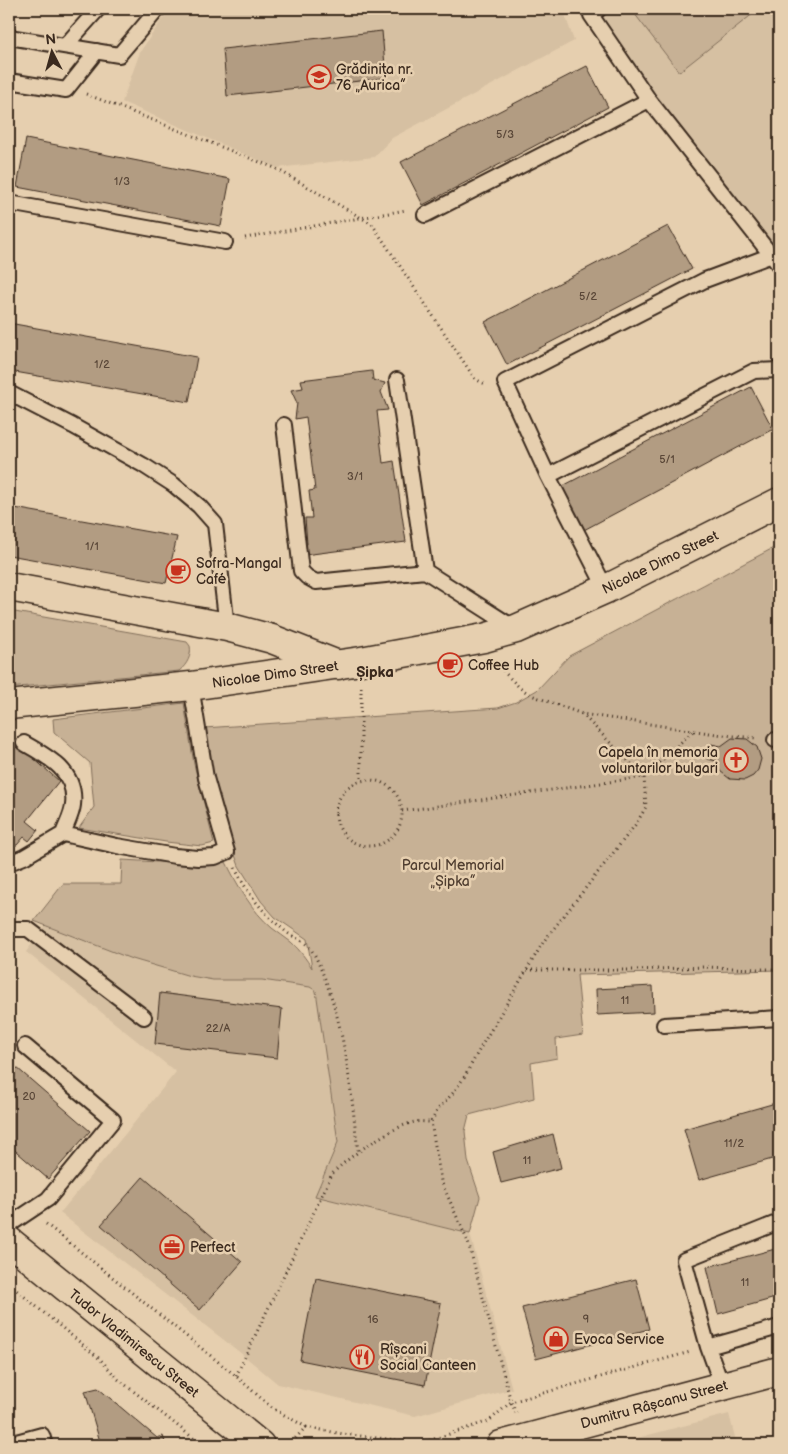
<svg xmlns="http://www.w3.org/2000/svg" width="788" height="1454" viewBox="0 0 788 1454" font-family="'Balsamiq Sans',sans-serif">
<rect width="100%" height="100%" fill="#e6cfaf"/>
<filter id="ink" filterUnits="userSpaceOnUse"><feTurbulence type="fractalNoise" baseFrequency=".02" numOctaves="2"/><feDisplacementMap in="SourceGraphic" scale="10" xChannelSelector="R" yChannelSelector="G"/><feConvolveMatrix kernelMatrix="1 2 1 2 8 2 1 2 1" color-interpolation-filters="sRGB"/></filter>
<g filter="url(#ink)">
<!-- built -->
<path fill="#d6c0a2" d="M169,9H563L574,41L392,138L374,157L277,168L122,102L140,52Z
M614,9H779V254L658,98L602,18Z
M46,925L129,958L190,976L213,980H262L310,987L316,991L338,1142L315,1196L470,1234L512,1389L415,1416L278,1384L242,1354L60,1213L176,1072L26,952Z
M729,1414L737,1445H610Z"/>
<!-- green -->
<path fill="#c7b195" stroke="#816e5a" d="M631,9H759L679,72Z
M779,545V970L577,975L583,1035L556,1039L557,1058L531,1063L534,1098L469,1115L465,1131L468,1161L480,1197L470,1234L315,1196L338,1142L316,991L310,987L262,980H213L190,976L129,958L34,921L63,884H121L122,860L176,863L226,862C238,886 251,910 272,928C278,933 285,937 291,942C300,950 306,959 312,968L307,939L275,917L261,901L239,866L216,802L204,728L498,708L516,702L537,690L569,656Z
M9,611L187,642L190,646C192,655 187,665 179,671L9,688Z
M184,703L194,764L214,843L202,846L166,842L79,828L94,807L90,763L54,732L53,719Z"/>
<!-- building -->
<path fill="#b29c82" stroke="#3b2a1e" d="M382,31L386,78L227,96L223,49Z
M587,66L608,107L423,205L401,162Z
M26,139L230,179L221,226L17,187Z
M668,226L692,269L507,365L485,322Z
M9,323L197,357L189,402L9,371Z
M372,371L373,380L385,383L381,392L388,410L377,411L383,463L394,461L406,542L304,555L303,549L307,544L305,518H312L309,491L315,490L306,417L295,419L297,403L291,390L303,388L301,380Z
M751,387L773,429L582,531L559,488Z
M9,507L177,537L166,583L9,555Z
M732,738L747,739L757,747L761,759L758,770L753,776L745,780L730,779L720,771L717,761L707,759L711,744L721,746Z
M21,747L59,781L27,821L38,830L29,841L24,837L17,845L12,846V849H9V753H12V748Z
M653,986L654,1012L597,1015L596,989Z
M160,993L282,1009L277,1058L155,1044Z
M9,1061L90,1131L48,1179L9,1145Z
M779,1102V1157L699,1180L684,1129Z
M553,1134L561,1168L501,1183L493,1152Z
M143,1177L242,1262L200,1310L101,1225Z
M779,1248V1297L718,1314L707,1267Z
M316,1278L441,1303L425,1385L300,1360Z
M636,1279L649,1329L536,1359L522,1308Z
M98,1388L157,1438L163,1436L166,1445H101L85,1391Z"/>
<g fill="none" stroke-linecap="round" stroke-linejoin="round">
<!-- lane casing -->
<g stroke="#3b2a1e" stroke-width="18">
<path id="lane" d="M599,9L591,15L649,100L779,265
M9,37L119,55L158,9
M65,46L98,9
M9,81L66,90L97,51
M9,203L225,242
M425,215L649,100
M397,380L425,571L516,629
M9,393L73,426L143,465L174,485L199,506L215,524L227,627
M284,425L301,571L307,577L316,582L425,571
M548,476L754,371L779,370
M606,589L548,476L505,382L705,280L772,255
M775,740H779
M24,743C49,757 77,772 73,805C72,815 66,825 63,834L117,846L175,856L198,858L215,857L227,852L206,778L191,686
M9,863L24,857L63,834
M9,929H28L144,1017
M664,1025L779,1018
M9,1225L48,1199L113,1120L25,1046
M708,1347L779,1327
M722,1386L708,1347L684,1260L779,1222
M9,1444L42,1435L45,1445"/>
</g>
<!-- street casing -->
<g stroke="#3b2a1e" stroke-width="31">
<path id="street" d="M9,587L227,627L272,639L338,665"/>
</g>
<!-- secondary casing -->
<g stroke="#3b2a1e" stroke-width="31">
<path id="secondary" d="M9,705L191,686L361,661L484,638L516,629L606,589L779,502
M9,1241L260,1445
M501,1445L779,1371"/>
</g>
<!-- path -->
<path stroke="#3b2a1e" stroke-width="3" stroke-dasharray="1 4" stroke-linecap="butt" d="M86,94L275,168L372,224L475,379L487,385
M245,238L406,210
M498,662L506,674L520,688L531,695L582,714L723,735L757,738
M361,687V781
M336 813a33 33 0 1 1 66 0a33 33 0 1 1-66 0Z
M402,811L644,777L693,731
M235,868C247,893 263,913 284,930C291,937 302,939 309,947C316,955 319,965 323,974C346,1030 351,1092 358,1152
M527,970H635L704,967L758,969H779
M46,1224L236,1376L272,1408L306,1427L289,1445
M9,1284L100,1359L118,1379L197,1441L209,1445
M236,1376L332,1174C348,1157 392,1126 415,1122C420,1121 426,1122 431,1122
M516,1413L511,1402L468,1242L441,1181L431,1122L438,1109L454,1092L465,1076L482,1045L544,941L636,824L646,807L644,777L582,714
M306,1427L343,1434L422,1443L489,1421L511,1402L690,1352
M386,1439V1445"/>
<!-- lane -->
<use href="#lane" stroke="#e6cfaf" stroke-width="14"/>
<!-- street -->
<use href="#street" stroke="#e6cfaf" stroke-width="28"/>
<!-- secondary -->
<use href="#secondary" stroke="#e6cfaf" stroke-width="28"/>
</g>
</g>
<!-- icons -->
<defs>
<g id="school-ring" transform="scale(1.25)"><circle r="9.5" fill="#e6cfaf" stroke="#c8321e" stroke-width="1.5"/><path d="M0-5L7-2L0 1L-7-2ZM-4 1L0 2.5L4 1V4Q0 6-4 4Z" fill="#c8321e"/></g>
<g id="cafe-ring" transform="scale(1.25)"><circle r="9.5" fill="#e6cfaf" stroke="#c8321e" stroke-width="1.5"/><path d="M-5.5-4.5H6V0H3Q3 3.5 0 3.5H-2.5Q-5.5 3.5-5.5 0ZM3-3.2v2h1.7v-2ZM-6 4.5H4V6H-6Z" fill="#c8321e"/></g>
<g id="church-ring" transform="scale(1.25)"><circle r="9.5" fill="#e6cfaf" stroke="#c8321e" stroke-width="1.5"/><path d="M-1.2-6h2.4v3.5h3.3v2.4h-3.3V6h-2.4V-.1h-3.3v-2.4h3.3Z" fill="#c8321e"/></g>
<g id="office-ring" transform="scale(1.25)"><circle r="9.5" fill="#e6cfaf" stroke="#c8321e" stroke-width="1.5"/><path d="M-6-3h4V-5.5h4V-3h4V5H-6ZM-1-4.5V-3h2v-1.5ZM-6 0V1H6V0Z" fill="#c8321e"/></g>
<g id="shop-ring" transform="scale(1.25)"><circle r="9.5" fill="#e6cfaf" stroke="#c8321e" stroke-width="1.5"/><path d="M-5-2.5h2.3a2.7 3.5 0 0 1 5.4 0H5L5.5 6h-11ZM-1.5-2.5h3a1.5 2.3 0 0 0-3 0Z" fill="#c8321e"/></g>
<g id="restaurant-ring" transform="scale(1.25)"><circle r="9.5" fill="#e6cfaf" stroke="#c8321e" stroke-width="1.5"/><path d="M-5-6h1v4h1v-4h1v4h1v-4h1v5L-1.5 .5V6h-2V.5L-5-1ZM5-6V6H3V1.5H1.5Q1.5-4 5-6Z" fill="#c8321e"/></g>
</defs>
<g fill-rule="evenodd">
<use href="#school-ring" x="319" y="77"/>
<use href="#cafe-ring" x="178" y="571"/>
<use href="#cafe-ring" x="450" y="665"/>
<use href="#church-ring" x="736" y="760"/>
<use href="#office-ring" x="172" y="1247"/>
<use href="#shop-ring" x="556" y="1339"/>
<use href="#restaurant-ring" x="362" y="1357"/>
</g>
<g text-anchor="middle" stroke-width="5" stroke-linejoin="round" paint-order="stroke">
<!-- number labels -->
<g font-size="11" fill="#594637">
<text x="505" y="138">5/3</text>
<text x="122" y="185">1/3</text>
<text x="588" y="300">5/2</text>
<text x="102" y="368">1/2</text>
<text x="667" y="463">5/1</text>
<text x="355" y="480">3/1</text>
<text x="92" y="550">1/1</text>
<text x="625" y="1004">11</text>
<text x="218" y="1032">22/A</text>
<text x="29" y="1100">20</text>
<text x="734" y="1147">11/2</text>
<text x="527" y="1164">11</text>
<text x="745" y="1286">11</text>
<text x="373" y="1323">16</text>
<text x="586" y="1323">9</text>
</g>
<!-- poi labels -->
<g font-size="14" fill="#3b2a1e" stroke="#e6cfaf" text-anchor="start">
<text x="336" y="74">Grădinița nr.<tspan x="336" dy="16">76 „Aurica”</tspan></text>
<text x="196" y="568">Sofra-Mangal<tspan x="196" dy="16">Café</tspan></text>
<text x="468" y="670">Coffee Hub</text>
<text x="718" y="757" text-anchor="end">Capela în memoria<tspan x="718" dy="16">voluntarilor bulgari</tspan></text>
<text x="190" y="1252">Perfect</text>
<text x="574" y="1344">Evoca Service</text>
<text x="380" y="1354">Rîșcani<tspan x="380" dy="16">Social Canteen</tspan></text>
</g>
<!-- street labels -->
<g font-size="14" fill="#3b2a1e" stroke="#e6cfaf">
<text transform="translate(660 562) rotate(-26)" y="5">Nicolae Dimo Street</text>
<text transform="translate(275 674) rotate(-8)" y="5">Nicolae Dimo Street</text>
<text transform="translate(134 1343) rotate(39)" y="5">Tudor Vladimirescu Street</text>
<text transform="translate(654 1404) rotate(-15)" y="5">Dumitru Râșcanu Street</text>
</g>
<!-- park labels -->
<g font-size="14" fill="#503e30" stroke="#e6cfaf">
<text x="453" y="870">Parcul Memorial<tspan x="453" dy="16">„Șipka”</tspan></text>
</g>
<!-- neighbourhood labels -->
<g font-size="15" font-weight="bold" fill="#3b2a1e" stroke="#e6cfaf">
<text x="375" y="677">Șipka</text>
</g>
</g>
<!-- margin -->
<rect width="788" height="1454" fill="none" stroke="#e6cfaf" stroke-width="30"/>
<rect x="15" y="15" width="758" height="1424" fill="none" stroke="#3b2a1e" stroke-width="2" filter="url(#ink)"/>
<!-- north arrow -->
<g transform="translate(52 52) rotate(354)" stroke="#e6cfaf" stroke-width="4" paint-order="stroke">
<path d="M0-4L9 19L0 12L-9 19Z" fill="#3b2a1e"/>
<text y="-8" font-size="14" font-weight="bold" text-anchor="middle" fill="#3b2a1e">N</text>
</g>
</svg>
